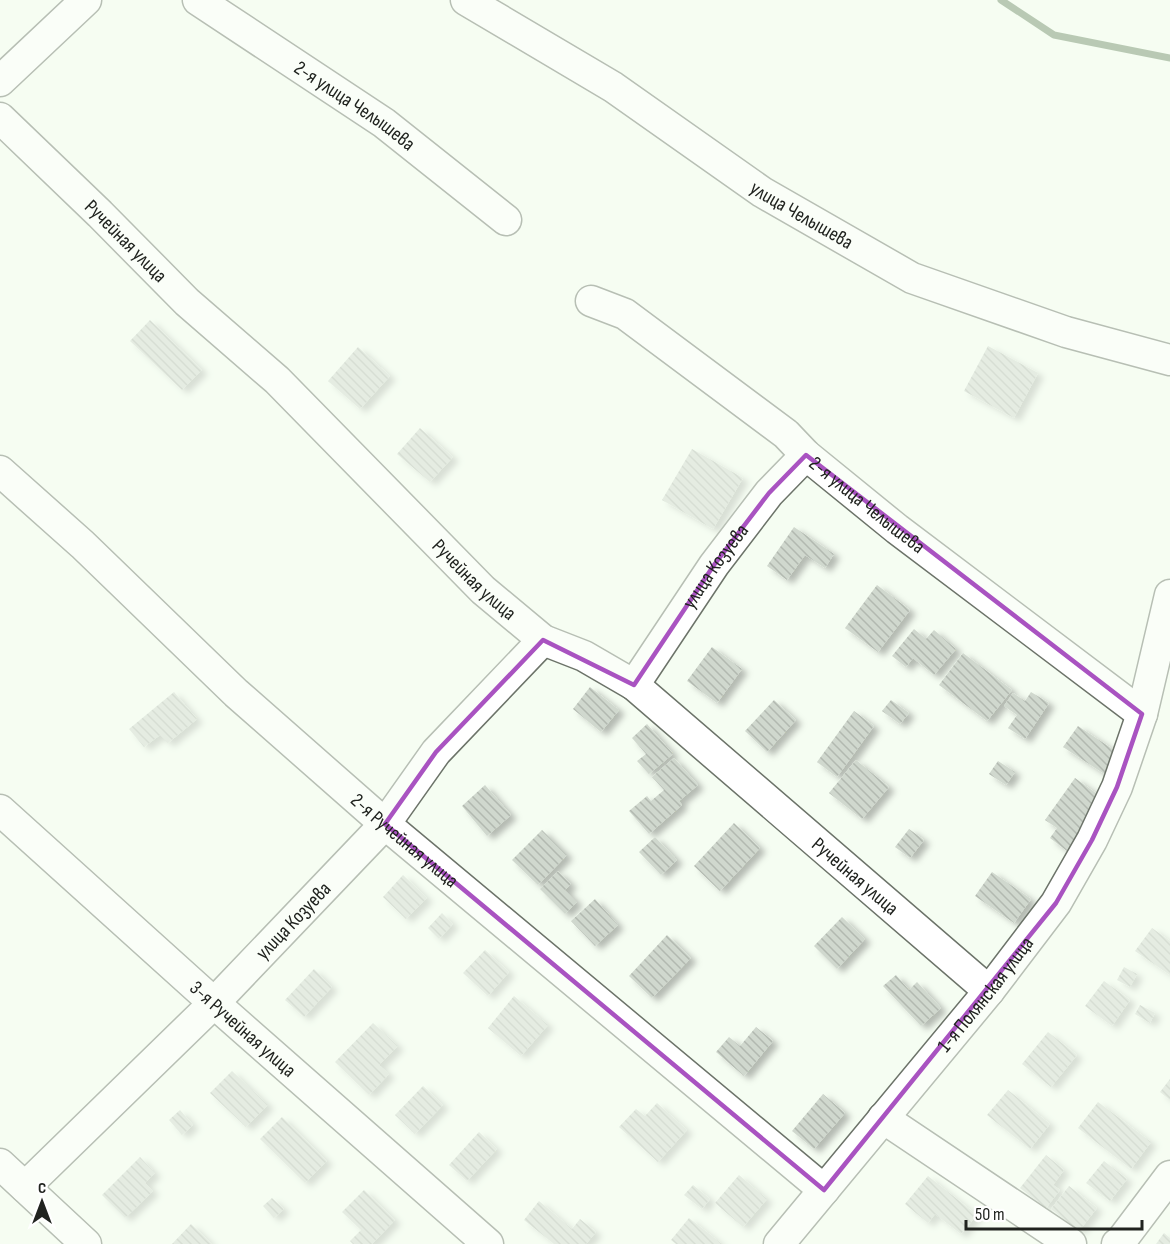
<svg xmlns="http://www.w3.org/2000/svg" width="1170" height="1244" viewBox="0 0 1170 1244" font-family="'Sofia Sans Condensed',sans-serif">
<defs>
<pattern id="building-back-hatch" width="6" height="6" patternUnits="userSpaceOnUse" patternTransform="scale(1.5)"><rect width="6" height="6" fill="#d0d8ce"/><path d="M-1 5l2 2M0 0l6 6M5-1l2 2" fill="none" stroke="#b2b9b0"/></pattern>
<filter id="shadow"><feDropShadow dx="6" dy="4" stdDeviation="3" flood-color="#0004"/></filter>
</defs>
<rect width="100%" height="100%" fill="#f5fdf2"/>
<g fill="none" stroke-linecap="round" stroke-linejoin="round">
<!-- stream -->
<path stroke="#708b68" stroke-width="7" d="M1001,0L1054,35L1170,58"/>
</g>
<!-- building -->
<path fill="url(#building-back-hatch)" filter="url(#shadow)" d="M150,320L202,370L182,390L130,341Z
M988,346L1038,373L1014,418L964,391Z
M358,347L390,376L360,409L328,381Z
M420,428L453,457L430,482L397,454Z
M692,449L743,478L713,529L662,500Z
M794,527L834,554L825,568L805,555L787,580L767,566Z
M877,585L910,610L878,652L845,628Z
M914,629L926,639L934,630L956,649L934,675L913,658L906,667L892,656Z
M712,647L742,669L717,703L687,681Z
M963,653L1012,690L987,721L939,685Z
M590,687L619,710L601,732L573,709Z
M174,692L197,719L168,743L160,735L144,747L129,729Z
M1031,692L1049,703L1025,739L1008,728L1017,715L1004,706L1013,693L1025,701Z
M774,700L796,720L767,752L745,731Z
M891,700L909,713L900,724L882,711Z
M854,711L874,726L837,777L817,762Z
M647,724L673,754L649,774L637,761L646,754L632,738Z
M1078,726L1120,754L1106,775L1063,747Z
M674,758L698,785L679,801L682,805L649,834L629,811L647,796L651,801L664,790L652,777Z
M856,760L889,787L862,819L829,793Z
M998,761L1015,772L1006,785L989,774Z
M1075,778L1104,799L1067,851L1050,838L1057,828L1045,820Z
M485,785L511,815L487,836L462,806Z
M734,823L760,848L720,891L694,866Z
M909,829L924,840L910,858L895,847Z
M542,830L567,855L538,885L512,860Z
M655,837L677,860L661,875L639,852Z
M558,871L571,884L565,890L577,902L565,914L540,889Z
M992,872L1031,899L1014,923L975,896Z
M403,875L427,898L406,919L383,897Z
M595,899L618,925L595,946L571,921Z
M442,913L453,924L439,939L428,928Z
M842,917L865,939L837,969L814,946Z
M1152,928L1170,941V975L1135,951Z
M667,935L691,958L652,998L629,976Z
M485,950L509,972L488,996L463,973Z
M1124,967L1137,974L1130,987L1117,980Z
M314,969L332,987L304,1017L285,1000Z
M896,975L909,990L917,982L941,1008L921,1026L883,986Z
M1104,981L1130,1000L1112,1026L1085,1006Z
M514,996L548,1025L521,1056L488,1028Z
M1140,1005L1155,1013L1150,1023L1135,1014Z
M373,1023L398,1046L379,1065L389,1074L369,1095L335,1062Z
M756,1027L773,1041L744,1076L716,1052L729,1037L740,1046Z
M1048,1032L1077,1055L1051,1087L1022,1064Z
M232,1071L268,1105L246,1127L210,1093Z
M1170,1079V1100L1160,1092Z
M423,1086L443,1105L415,1134L395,1115Z
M1008,1090L1050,1124L1030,1149L987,1115Z
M823,1094L845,1113L814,1149L792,1131Z
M1098,1102L1151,1142L1131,1169L1078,1128Z
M657,1103L687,1130L658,1162L619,1127L636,1109L645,1116Z
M180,1110L193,1125L182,1135L169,1120Z
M282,1117L327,1161L305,1183L260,1139Z
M479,1132L497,1149L467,1181L449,1165Z
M1046,1155L1064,1170L1053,1185L1060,1190L1046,1208L1020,1188Z
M140,1157L155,1173L145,1183L153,1191L125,1218L102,1195Z
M1104,1161L1127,1179L1110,1201L1086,1183Z
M739,1175L767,1199L743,1227L715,1203Z
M928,1176L977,1215L961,1234L935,1214L928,1223L905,1204Z
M693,1185L710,1199L702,1209L684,1195Z
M1069,1186L1097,1208L1079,1231L1051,1209Z
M364,1190L395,1220L372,1244H353L350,1241L361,1230L342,1212Z
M272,1198L284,1209L274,1218L263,1206Z
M539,1201L572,1229L580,1219L596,1232L586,1244H554L524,1220Z
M689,1218L722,1244H676L671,1240Z
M191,1224L212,1244H172Z
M1164,1233L1170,1238V1244H1156Z"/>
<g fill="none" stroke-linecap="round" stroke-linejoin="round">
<!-- minor casing -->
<g stroke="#6c7369" stroke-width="33">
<g id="minor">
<path id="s1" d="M198,0L384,123L506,220"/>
<path id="s2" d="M466,0L613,87L762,192L912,278L1066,332L1170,360"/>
<path d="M0,81L86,0"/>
<path id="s3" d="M0,118L100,214L187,302L277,380L483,590L543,640L584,656L634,685L989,991"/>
<path id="s4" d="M591,301L625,314L786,434L806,455L897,529L1142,714"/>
<path id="s5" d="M0,471L83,545L236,693L385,824L824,1190"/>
<path id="s6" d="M634,685L714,565L769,493L806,455"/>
<path id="s7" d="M0,810L214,1003L488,1244"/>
<path d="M883,1118L1071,1244"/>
<path d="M0,1164L86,1244"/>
<path id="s8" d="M25,1187L214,1003L385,824L436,752L543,640"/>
<path id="s9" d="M779,1244L989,991L1056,903L1092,840L1117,787L1142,714L1170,595"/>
<path d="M1117,1244L1121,1241L1170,1176"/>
</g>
</g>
<!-- minor -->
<use href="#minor" stroke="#fff" stroke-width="30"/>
</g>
<!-- marked area -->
<path d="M0 0H1170V1244H0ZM806,455L1142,714L1117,787L1092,840L1056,903L824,1190L385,824L436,752L543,640L634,685L714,565L769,493Z" fill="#f5fdf2" fill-opacity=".55" fill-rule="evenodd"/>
<path fill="none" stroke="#a953c1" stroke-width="4.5" stroke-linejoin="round" d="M806,455L1142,714L1117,787L1092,840L1056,903L824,1190L385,824L436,752L543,640L634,685L714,565L769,493Z"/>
<g text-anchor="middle" stroke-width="5" stroke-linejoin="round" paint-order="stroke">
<!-- street labels -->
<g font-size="20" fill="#20231f" stroke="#fff">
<text dy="7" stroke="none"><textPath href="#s1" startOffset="189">2-я улица Челышева</textPath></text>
<text dy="7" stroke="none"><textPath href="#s2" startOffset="399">улица Челышева</textPath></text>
<text dy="7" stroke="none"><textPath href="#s3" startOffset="176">Ручейная улица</textPath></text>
<text dy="7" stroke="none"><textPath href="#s4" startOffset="345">2-я улица Челышева</textPath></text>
<text dy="7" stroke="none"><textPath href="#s6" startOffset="144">улица Козуева</textPath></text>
<text dy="7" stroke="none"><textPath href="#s3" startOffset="662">Ручейная улица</textPath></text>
<text dy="7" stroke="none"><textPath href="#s5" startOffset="548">2-я Ручейная улица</textPath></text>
<text dy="7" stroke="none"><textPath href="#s3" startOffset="1148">Ручейная улица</textPath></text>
<text dy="7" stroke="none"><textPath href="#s8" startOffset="378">улица Козуева</textPath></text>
<text dy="7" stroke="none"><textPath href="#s9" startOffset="324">1-я Полянская улица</textPath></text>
<text dy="7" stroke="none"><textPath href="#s7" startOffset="327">3-я Ручейная улица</textPath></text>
</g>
</g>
<!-- north arrow -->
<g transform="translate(42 1202)" stroke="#ffffff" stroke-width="4.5" paint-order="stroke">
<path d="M0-4.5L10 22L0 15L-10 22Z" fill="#20231f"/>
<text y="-9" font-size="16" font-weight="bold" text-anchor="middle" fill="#20231f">С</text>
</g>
<!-- scale -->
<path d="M966 1220v9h176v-9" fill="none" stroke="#20231f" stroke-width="3"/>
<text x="975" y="1220" font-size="18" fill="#20231f" stroke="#ffffff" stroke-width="4.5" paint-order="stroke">50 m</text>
</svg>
